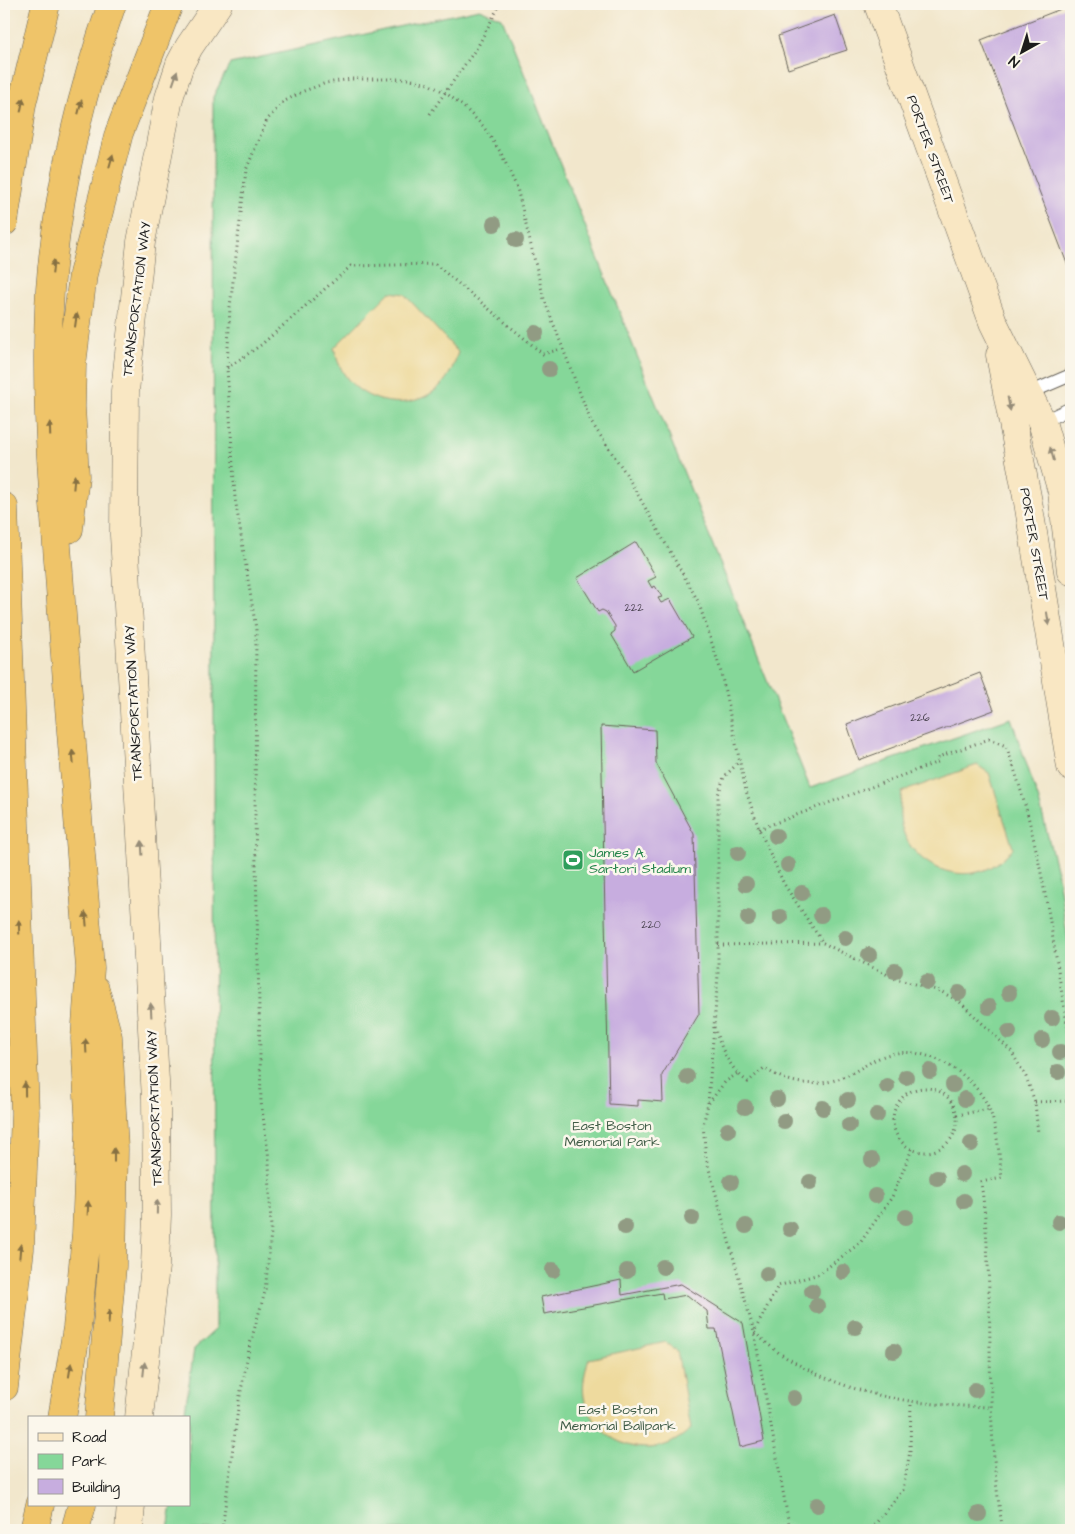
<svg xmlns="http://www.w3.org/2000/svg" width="1075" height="1534" viewBox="0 0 1075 1534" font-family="'Architects Daughter',sans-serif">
<rect width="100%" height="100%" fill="#fbf7ec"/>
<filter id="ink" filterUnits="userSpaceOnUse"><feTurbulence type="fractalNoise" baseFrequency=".02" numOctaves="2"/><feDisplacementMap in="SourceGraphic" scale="10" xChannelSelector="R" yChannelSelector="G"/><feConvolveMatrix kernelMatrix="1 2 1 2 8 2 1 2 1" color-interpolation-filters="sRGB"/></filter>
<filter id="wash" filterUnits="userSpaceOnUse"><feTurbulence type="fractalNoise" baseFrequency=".0096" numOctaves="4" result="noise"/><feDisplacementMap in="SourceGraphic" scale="20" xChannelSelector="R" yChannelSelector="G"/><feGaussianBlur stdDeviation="1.12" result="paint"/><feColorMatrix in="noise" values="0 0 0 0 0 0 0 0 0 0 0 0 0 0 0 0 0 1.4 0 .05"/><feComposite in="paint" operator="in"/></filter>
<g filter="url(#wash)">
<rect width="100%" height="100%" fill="#f2e7cc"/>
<!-- green -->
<path fill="#85d799" stroke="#507a5a" d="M479,9L502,18L810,788L1011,718L1039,801L1058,876L1071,960V1530H168L172,1505H189V1418H184L194,1349L215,1330L213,97L230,64Z"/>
<!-- sand -->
<path fill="#eeda9e" stroke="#857b5d" d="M390,292L404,294L458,352C454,365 450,376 440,386C411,415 356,404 340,366C337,361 336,354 334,348Z
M977,765L989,773L1013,848C1004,858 995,867 982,871C950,881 913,862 903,831C898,818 900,805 902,792Z
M666,1342L677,1351L691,1429C681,1437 671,1445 657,1447C624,1453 590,1430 584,1397C582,1384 585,1371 589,1359Z"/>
<g id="blocks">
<!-- building -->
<path fill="#c7addf" d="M1071,5V274L981,40Z
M835,15L847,50L788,69L778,36Z
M636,542L656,577L648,581L652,588L655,586L662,597L658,598L661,603L670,599L692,637L633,671L611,634L615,631V626L606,612L602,610L598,612L577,578Z
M980,673L994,710L859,760L847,724Z
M601,726L655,730L656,763L694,834L699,1014L662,1075L663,1102L638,1100V1106L609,1104Z
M621,1280L622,1295L681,1284L743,1323L764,1441L740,1447L716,1329H709L707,1311L687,1295L663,1299L662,1293L544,1314L541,1297Z"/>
</g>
</g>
<g filter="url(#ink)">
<use href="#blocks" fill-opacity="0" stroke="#67635a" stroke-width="1"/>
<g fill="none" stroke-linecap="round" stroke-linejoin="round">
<!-- service casing -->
<g stroke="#67635a" stroke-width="14">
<path id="service" d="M1029,393L1071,375
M1042,422L1071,408"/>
</g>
<!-- secondary casing -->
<g stroke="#67635a" stroke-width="29">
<path id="secondary" d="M878,4L993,322L1042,422L1062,492L1071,571
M1000,355L1028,502L1071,767
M139,1418L155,1266L157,1215L156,1099L124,535L125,391L141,242L169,98L180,64L189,47L218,4
M129,1530L131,1505"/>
</g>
<!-- motorway casing -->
<g stroke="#67635a" stroke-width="29">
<path id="motorway" d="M4,222L22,104L46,4
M4,507L25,1113L20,1249L4,1387
M69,529L75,476L71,407L72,365L83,274L119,133L169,4
M95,989L108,1037L114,1149L112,1266L99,1418
M62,1418L77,1328L86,1234L90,1132L85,1039L90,968C80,836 68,705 59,573C52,479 44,384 50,290C57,192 80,96 112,4
M34,1530L40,1505
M75,1530L82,1505"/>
</g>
<!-- path -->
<path stroke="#67635a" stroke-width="3" stroke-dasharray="1 4" stroke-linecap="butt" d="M430,114L478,46L500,4
M227,368L261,345L351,266L435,264L543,354L561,349
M759,829L938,762V757L989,739L1006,746C1042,842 1053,947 1071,1047
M718,945L823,943L896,979L940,991L960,1002L1011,1051L1026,1077L1035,1102L1038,1134
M714,1027C722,1050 729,1068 748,1082L764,1068C791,1086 820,1089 850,1074C864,1067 876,1057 891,1054C929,1045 977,1076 990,1111C998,1132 999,1156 1002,1178L981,1182C997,1298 982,1415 1003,1530
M737,1074L725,1082L708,1104L703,1125L706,1158L754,1332L790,1530
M893 1120a32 32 0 1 1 64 0a32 32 0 1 1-64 0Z
M1035,1102L1071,1101
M708,1103L718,975V795L724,777L739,762
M957,1115L989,1109
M912,1149L892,1197L860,1243L819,1274L778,1286L754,1332C764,1341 775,1351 787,1358C854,1398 916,1405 991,1407
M871,1529L903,1490L910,1451L911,1403
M222,1530L239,1401L250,1344L265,1292L271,1232L269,1159L261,1102L255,817L256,629L235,498L227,368L230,307L246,170L267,120L283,102L304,91L326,83L352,79H408L428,84L446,93L466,109L483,126L501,153L517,188L544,299L591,422L625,472L698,601L720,668L746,791L759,829L784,884L823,943"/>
<!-- service -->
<use href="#service" stroke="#fff" stroke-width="12"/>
<!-- secondary -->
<use href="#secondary" stroke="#f9e7c3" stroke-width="28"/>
<!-- motorway -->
<use href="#motorway" stroke="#efc469" stroke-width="28"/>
</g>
<!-- trees -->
<g fill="#919b83">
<circle cx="494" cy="224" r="8"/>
<circle cx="516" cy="240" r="8"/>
<circle cx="536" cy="333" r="8"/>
<circle cx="549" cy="369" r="8"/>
<circle cx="776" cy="836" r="8"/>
<circle cx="738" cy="853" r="8"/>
<circle cx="788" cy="865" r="8"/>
<circle cx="746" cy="884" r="8"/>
<circle cx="802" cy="893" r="8"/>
<circle cx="821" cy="915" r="8"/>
<circle cx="780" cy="917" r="8"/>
<circle cx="748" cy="918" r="8"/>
<circle cx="845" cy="938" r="8"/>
<circle cx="869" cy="955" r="8"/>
<circle cx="895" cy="971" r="8"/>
<circle cx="927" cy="982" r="8"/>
<circle cx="959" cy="993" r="8"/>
<circle cx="1009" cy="993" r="8"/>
<circle cx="989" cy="1007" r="8"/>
<circle cx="1052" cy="1018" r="8"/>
<circle cx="1009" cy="1032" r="8"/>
<circle cx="1042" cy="1040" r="8"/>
<circle cx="1060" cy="1052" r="8"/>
<circle cx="930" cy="1071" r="8"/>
<circle cx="1058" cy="1072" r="8"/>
<circle cx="687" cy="1077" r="8"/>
<circle cx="906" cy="1077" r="8"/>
<circle cx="953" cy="1085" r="8"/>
<circle cx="887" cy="1086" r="8"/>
<circle cx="777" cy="1099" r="8"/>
<circle cx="965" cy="1099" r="8"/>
<circle cx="848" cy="1100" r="8"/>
<circle cx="745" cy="1107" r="8"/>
<circle cx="823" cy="1108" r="8"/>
<circle cx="877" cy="1115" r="8"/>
<circle cx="784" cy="1121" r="8"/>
<circle cx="849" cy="1125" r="8"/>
<circle cx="728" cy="1130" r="8"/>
<circle cx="971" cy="1144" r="8"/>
<circle cx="872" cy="1160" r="8"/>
<circle cx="962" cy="1174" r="8"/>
<circle cx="937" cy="1178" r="8"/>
<circle cx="731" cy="1182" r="8"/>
<circle cx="810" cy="1182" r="8"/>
<circle cx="875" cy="1196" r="8"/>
<circle cx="964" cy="1201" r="8"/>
<circle cx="906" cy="1217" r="8"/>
<circle cx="692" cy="1218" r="8"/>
<circle cx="1059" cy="1222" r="8"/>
<circle cx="746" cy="1226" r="8"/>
<circle cx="625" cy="1227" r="8"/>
<circle cx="790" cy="1229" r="8"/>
<circle cx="663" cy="1267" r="8"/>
<circle cx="553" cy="1270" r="8"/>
<circle cx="627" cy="1271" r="8"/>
<circle cx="843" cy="1272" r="8"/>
<circle cx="767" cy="1274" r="8"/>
<circle cx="812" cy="1291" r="8"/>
<circle cx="817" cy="1306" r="8"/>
<circle cx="855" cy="1327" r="8"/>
<circle cx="894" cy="1351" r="8"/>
<circle cx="975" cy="1390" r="8"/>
<circle cx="794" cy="1398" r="8"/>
<circle cx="817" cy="1505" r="8"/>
<circle cx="979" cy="1514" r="8"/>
</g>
<!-- one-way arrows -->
<defs><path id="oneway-solid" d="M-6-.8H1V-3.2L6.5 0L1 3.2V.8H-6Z" transform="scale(1.25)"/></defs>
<g fill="#968c78">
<use href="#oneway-solid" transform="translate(175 78) rotate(-71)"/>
<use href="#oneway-solid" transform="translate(1009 404) rotate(79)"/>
<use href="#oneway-solid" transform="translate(1052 454) rotate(-106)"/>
<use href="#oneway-solid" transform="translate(1048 619) rotate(81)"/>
<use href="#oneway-solid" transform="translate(142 848) rotate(-93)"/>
<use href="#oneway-solid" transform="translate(151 1010) rotate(-93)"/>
<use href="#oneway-solid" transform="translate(157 1207) rotate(-89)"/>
<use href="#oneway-solid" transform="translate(144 1369) rotate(-84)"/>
</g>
<g fill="#867042">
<use href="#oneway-solid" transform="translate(22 105) rotate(-79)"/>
<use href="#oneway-solid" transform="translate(80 107) rotate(-76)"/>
<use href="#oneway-solid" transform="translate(111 161) rotate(-74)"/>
<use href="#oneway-solid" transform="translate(53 267) rotate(-84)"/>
<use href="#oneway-solid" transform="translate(76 320) rotate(-82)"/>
<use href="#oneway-solid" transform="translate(50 429) rotate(-92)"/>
<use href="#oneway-solid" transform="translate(74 482) rotate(-85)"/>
<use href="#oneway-solid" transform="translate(73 757) rotate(-95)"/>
<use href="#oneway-solid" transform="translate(86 919) rotate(-95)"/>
<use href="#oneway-solid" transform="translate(19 927) rotate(-92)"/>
<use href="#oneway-solid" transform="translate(86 1046) rotate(-93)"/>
<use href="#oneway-solid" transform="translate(25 1089) rotate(-91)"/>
<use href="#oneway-solid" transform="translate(114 1155) rotate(-90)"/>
<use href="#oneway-solid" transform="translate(88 1208) rotate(-87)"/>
<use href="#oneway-solid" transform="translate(20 1251) rotate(-85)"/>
<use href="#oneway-solid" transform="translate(109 1317) rotate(-86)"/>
<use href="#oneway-solid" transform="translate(70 1370) rotate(-81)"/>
</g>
</g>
<!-- icons -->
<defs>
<g id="stadium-square" transform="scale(1.125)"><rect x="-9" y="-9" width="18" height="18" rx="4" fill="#2e9e5b" stroke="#fbf7ec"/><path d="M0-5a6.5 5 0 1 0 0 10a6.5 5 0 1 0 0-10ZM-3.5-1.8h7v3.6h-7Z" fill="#fff"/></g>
</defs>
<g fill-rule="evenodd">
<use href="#stadium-square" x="573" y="860"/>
</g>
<g text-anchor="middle" stroke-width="5" stroke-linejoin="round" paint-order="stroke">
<!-- number labels -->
<g font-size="11" fill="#47404d">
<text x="634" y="611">222</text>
<text x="920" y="721">226</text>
<text x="651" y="928">220</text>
</g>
<!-- street labels -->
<g font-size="14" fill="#1c1c1c" stroke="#fbf7ec">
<text transform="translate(931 149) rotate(70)" y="5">PORTER STREET</text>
<text transform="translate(136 299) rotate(-83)" y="5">TRANSPORTATION WAY</text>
<text transform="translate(1035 544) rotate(80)" y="5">PORTER STREET</text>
<text transform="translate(133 703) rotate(-93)" y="5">TRANSPORTATION WAY</text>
<text transform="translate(154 1108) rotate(-92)" y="5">TRANSPORTATION WAY</text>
</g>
<!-- leisure labels -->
<g font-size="14" fill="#27864d" stroke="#fbf7ec" text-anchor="start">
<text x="589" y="857">James A.<tspan x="589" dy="16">Sartori Stadium</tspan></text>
</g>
<!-- park labels -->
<g font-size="14" fill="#415d48" stroke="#fbf7ec">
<text x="612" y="1130">East Boston<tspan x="612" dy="16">Memorial Park</tspan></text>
<text x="618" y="1414">East Boston<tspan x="618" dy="16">Memorial Ballpark</tspan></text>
</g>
</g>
<!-- margin -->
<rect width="1075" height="1534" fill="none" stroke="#fbf7ec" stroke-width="20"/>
<!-- legend -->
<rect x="28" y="1416" width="162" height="90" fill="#fbf7ec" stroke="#a29f99"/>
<rect x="38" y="1433" width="25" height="8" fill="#f9e7c3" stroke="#a29f99"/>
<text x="72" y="1442" font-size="15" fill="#1c1c1c">Road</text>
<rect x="38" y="1454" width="25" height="15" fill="#85d799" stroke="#a29f99"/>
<text x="72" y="1466" font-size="15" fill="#1c1c1c">Park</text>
<rect x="38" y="1479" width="25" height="15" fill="#c7addf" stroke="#a29f99"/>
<text x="72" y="1492" font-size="15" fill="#1c1c1c">Building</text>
<!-- north arrow -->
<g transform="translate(1022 52) rotate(219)" stroke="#fbf7ec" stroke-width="4" paint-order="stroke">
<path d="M0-4L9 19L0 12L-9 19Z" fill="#1c1c1c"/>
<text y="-8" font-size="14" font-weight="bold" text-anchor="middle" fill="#1c1c1c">N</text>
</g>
</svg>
